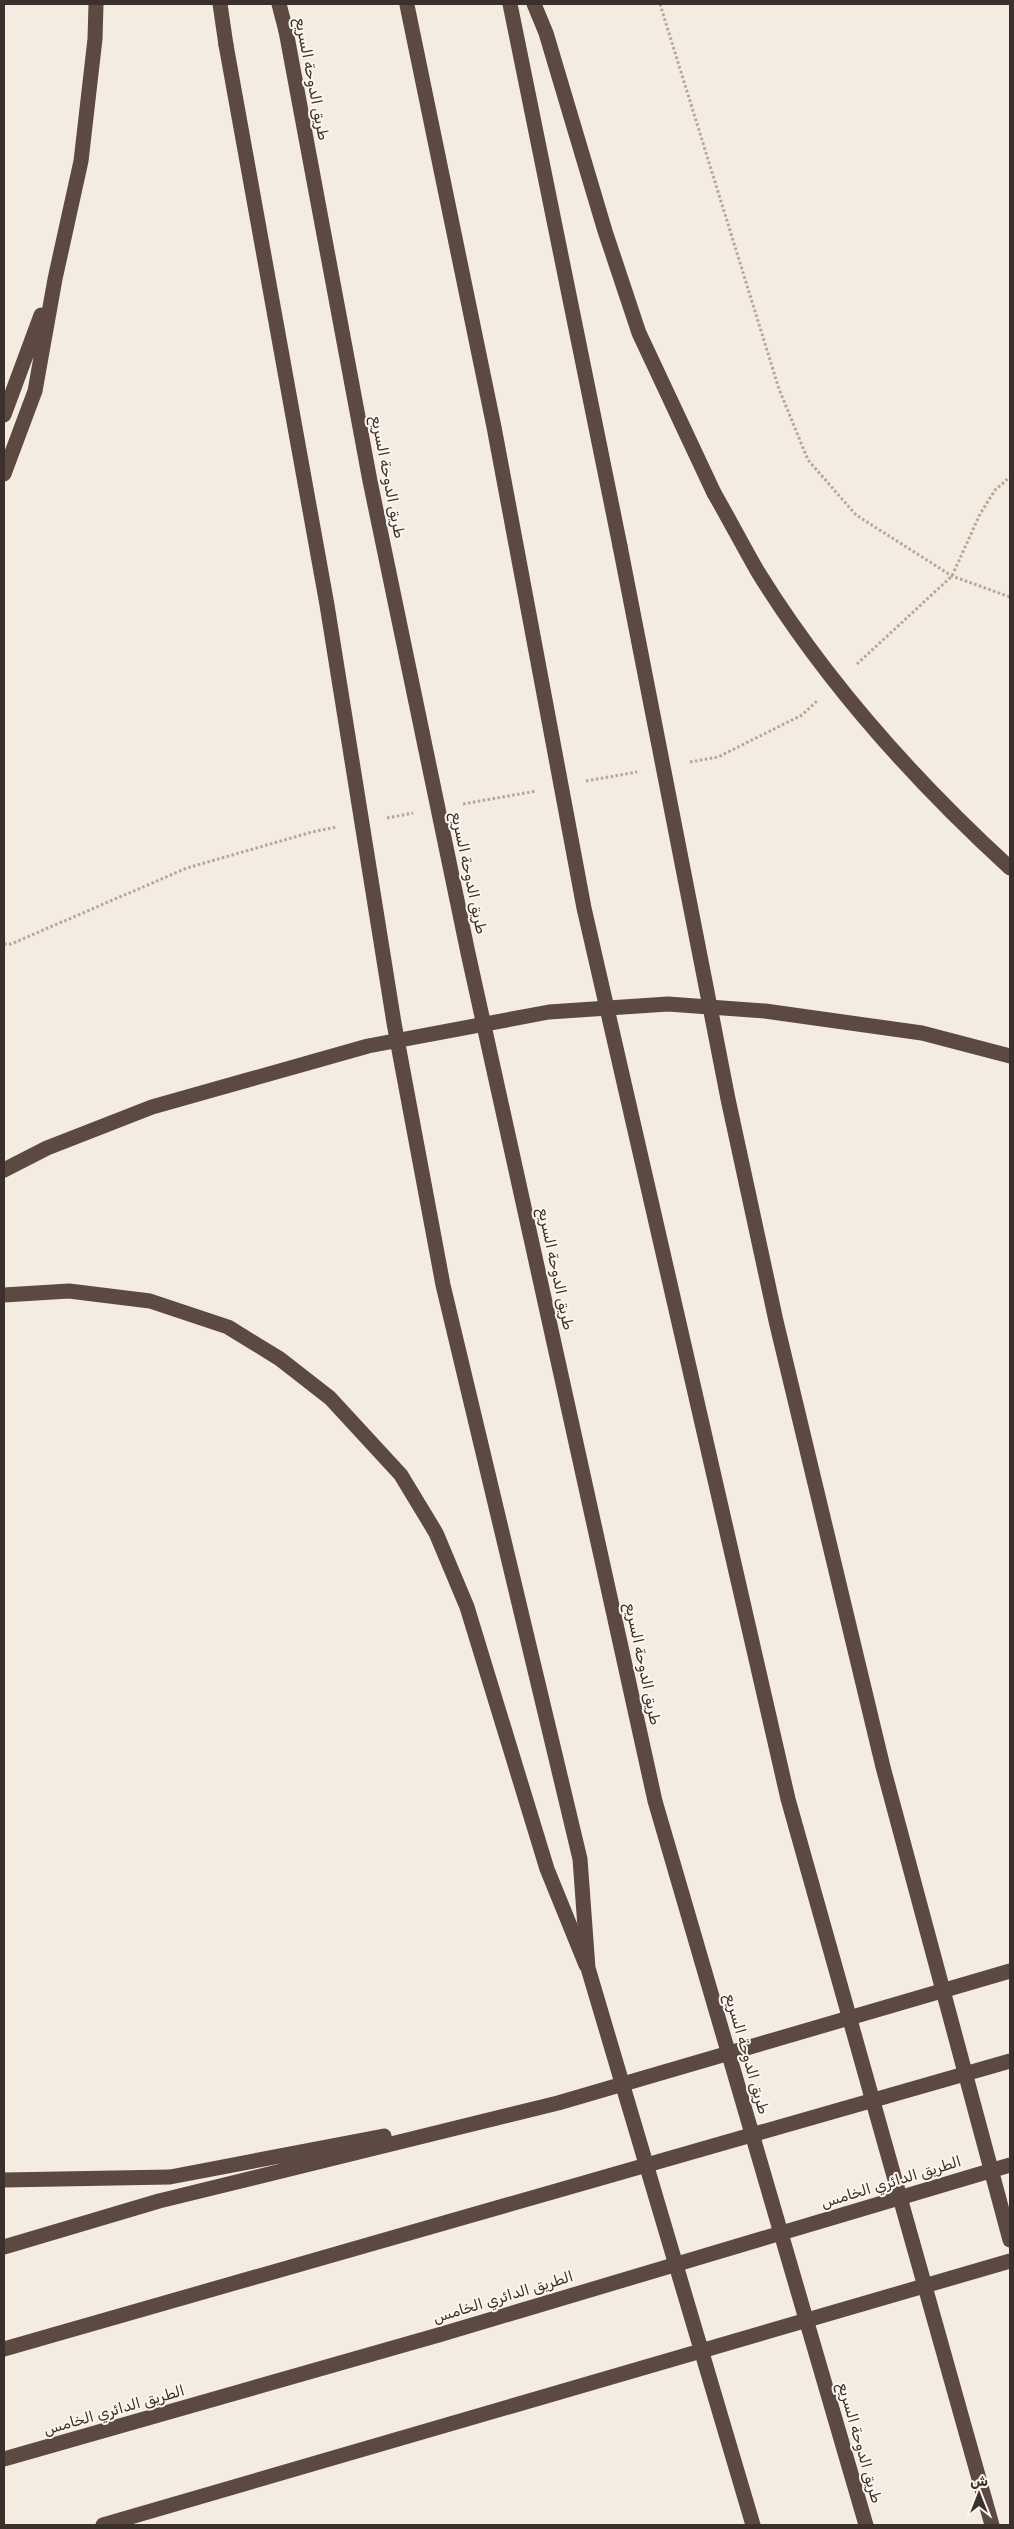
<svg xmlns="http://www.w3.org/2000/svg" width="1014" height="2529" viewBox="0 0 1014 2529" font-family="Rubik,Cairo,sans-serif">
<rect width="100%" height="100%" fill="#f4ebe1"/>
<g fill="none" stroke-linecap="round" stroke-linejoin="round">
<!-- path -->
<path stroke="#b9a596" stroke-width="3" stroke-dasharray="2.5 2.5" stroke-linecap="butt" d="M660,4L779,389L808,460L856,515L952,576L1010,597
M857,664L952,576L980,514L995,490L1010,477
M690,762L718,757L802,715L817,701
M586,781L637,772
M463,804L536,791
M387,818L413,813
M4,944H11L187,868L312,832L337,827"/>
<!-- highway -->
<path stroke="#5c4a42" stroke-width="15" d="M220,4L226,45
M279,4L286,31
M510,4L620,546
M534,4L546,33L605,231L639,333L714,493
M4,415L41,315
M4,474L35,391L55,279L81,161L95,39L96,4
M4,1170L47,1148L152,1107L368,1046L549,1012L668,1004L765,1011L922,1033L1010,1056
M4,1295L69,1291L150,1301L228,1327L280,1359L330,1398L401,1475L436,1533L467,1607L547,1869L586,1965
M4,2180L170,2177L384,2136
M4,2247L159,2201L558,2103L1010,1971
M4,2349L1010,2061
M4,2459L442,2334L1010,2165
M103,2525L1010,2261"/>
<!-- highway-bridge -->
<path stroke="#5c4a42" stroke-width="15" d="M407,5L494,427L584,908L788,1799L992,2525
M286,31L370,481L468,953L655,1801L866,2525
M226,45L327,605L394,1023L443,1285L580,1859L588,1968L753,2525
M714,493C729,519 743,546 758,572C826,682 915,781 1010,868
M620,546L728,1099L776,1321L883,1767L1010,2240"/>
</g>
<g text-anchor="middle" stroke-width="4" stroke-linejoin="round" paint-order="stroke">
<!-- street labels -->
<g font-size="15" fill="#3b302b" stroke="#fbf5ee">
<text transform="translate(312 79) rotate(79)" y="5">طريق الدوحة السريع</text>
<text transform="translate(388 477) rotate(79)" y="5">طريق الدوحة السريع</text>
<text transform="translate(469 873) rotate(78)" y="5">طريق الدوحة السريع</text>
<text transform="translate(556 1269) rotate(78)" y="5">طريق الدوحة السريع</text>
<text transform="translate(643 1664) rotate(78)" y="5">طريق الدوحة السريع</text>
<text transform="translate(747 2054) rotate(74)" y="5">طريق الدوحة السريع</text>
<text transform="translate(891 2182) rotate(-17)" y="5">الطريق الدائري الخامس</text>
<text transform="translate(503 2297) rotate(-17)" y="5">الطريق الدائري الخامس</text>
<text transform="translate(114 2410) rotate(-16)" y="5">الطريق الدائري الخامس</text>
<text transform="translate(860 2443) rotate(74)" y="5">طريق الدوحة السريع</text>
</g>
</g>
<!-- border -->
<rect width="1014" height="2529" fill="none" stroke="#3b302b" stroke-width="10"/>
<!-- north arrow -->
<g transform="translate(979 2494)" stroke="#fbf5ee" stroke-width="4" paint-order="stroke">
<path d="M0-4L9 19L0 12L-9 19Z" fill="#3b302b"/>
<text y="-8" font-size="14" font-weight="bold" text-anchor="middle" fill="#3b302b">ش</text>
</g>
</svg>
